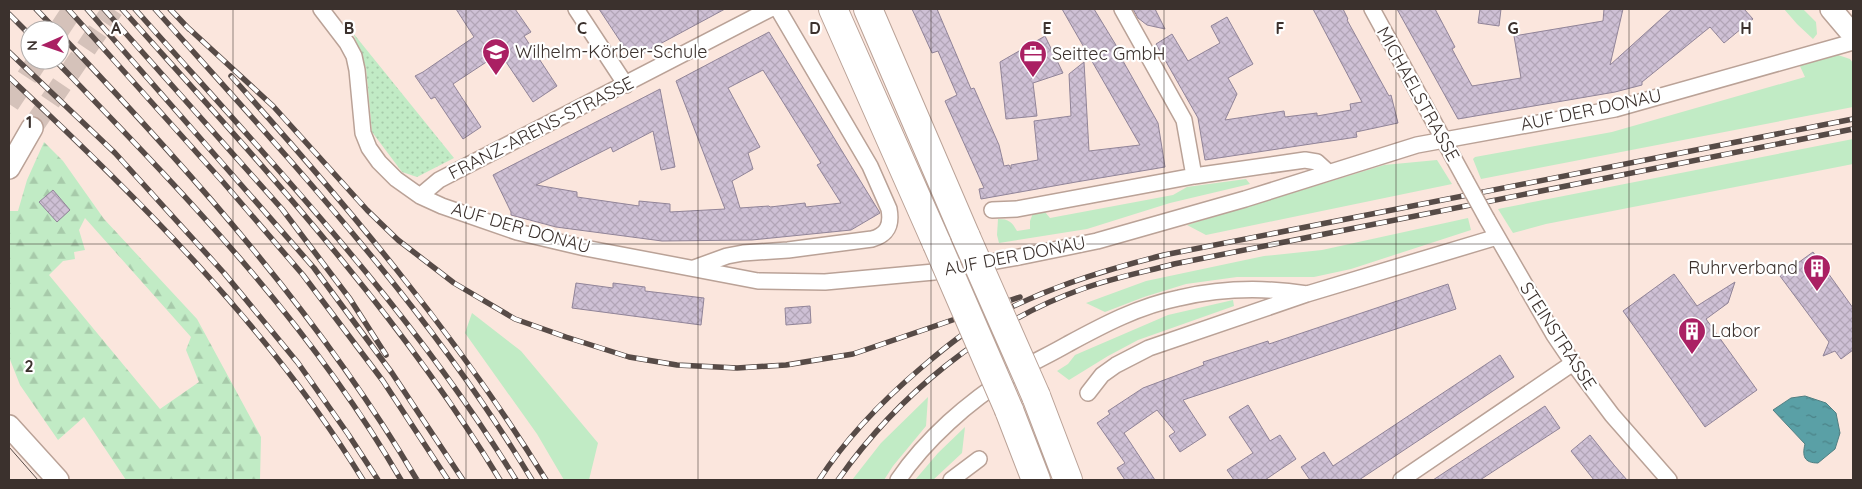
<svg xmlns="http://www.w3.org/2000/svg" width="1862" height="489" viewBox="0 0 1862 489" font-family="Quicksand,sans-serif">
<defs>
<pattern id="forest-firs" width="22" height="20" patternUnits="userSpaceOnUse" patternTransform="scale(1.25)"><rect width="22" height="20" fill="#c1ebc5"/><path d="M5 1l3.5 6h-7zM16 11l3.5 6h-7z" fill="#a7caaa"/></pattern>
<pattern id="park-dots" width="8" height="8" patternUnits="userSpaceOnUse" patternTransform="scale(1.25)"><rect width="8" height="8" fill="#c1ebc5"/><path d="M2 2h.1M6 6h.1" fill="none" stroke="#a7caaa" stroke-width="1.8" stroke-linecap="round"/></pattern>
<pattern id="water-ripples" width="26" height="14" patternUnits="userSpaceOnUse" patternTransform="scale(1.25)"><rect width="26" height="14" fill="#5aa0a6"/><path d="M2 4q2-2 4 0t4 0M15 11q2-2 4 0t4 0" fill="none" stroke="#4c8388"/></pattern>
<pattern id="building-cross-hatch" width="8" height="8" patternUnits="userSpaceOnUse" patternTransform="scale(1.25)"><rect width="8" height="8" fill="#cec0d5"/><path d="M0 0l8 8M0 8l8-8" fill="none" stroke="#b2a5b7"/></pattern>
</defs>
<rect width="100%" height="100%" fill="#fbe6dd"/>
<!-- green -->
<path fill="#c1ebc5" d="M1784,9H1803L1816,22L1817,34L1813,39L1797,24Z
M1838,55L1850,59L1853,63V107L1481,179L1473,159L1475,157L1612,132L1805,77L1799,64Z
M1853,139V164L1546,224L1513,233L1498,209Z
M1437,160L1452,184L1206,235L1187,225L1384,165Z
M1246,179L1250,184L1170,203L1087,229L999,243L997,235L998,219C1009,219 1012,222 1017,231L1030,229V221L1033,213L1039,211L1045,212L1050,218L1173,195L1187,187Z
M1468,218L1471,230L1351,269L1314,277H1237L1186,284L1144,297L1105,312L1086,303L1146,281L1264,256L1322,250Z
M1233,300L1234,306L1138,340L1108,356L1069,380L1057,371L1068,364L1075,355L1168,315Z
M472,313L521,351L598,443L589,480H564L537,434L465,333Z
M928,397L926,426L893,466L884,480H852L881,443Z
M965,427L962,453L933,480H915L938,453Z"/>
<!-- forest -->
<path fill="url(#forest-firs)" fill-rule="evenodd" d="M44,142L63,161L104,219L197,319L261,437L260,480H126L84,417L58,440L20,385L9,357V211H18L27,180ZM85,218L191,337L186,350L199,382L160,409L49,275L63,261L75,259L74,252L85,250L79,230Z"/>
<!-- park -->
<path fill="url(#park-dots)" d="M353,33L454,158L417,177L402,172L372,132L366,68Z"/>
<!-- water -->
<path fill="url(#water-ripples)" stroke="#517f82" d="M1805,396L1826,403L1836,413L1840,433L1835,449L1818,463C1804,463 1802,456 1805,444L1773,410L1791,398Z"/>
<!-- building -->
<path fill="url(#building-cross-hatch)" stroke="#918498" fill-rule="evenodd" d="M456,9H515L531,32L524,36L557,86L533,102L500,53L453,84L481,127L463,139L435,97L431,99L415,76L423,72L474,37Z
M599,9H725L658,45L652,47V49L635,58L630,56Z
M912,9H937L971,89L974,88L999,145L1004,166L1009,165L1011,169V165L1038,160L1034,121L1071,116L1069,74L1084,62L1089,151L1140,145L1062,9H1094L1125,60L1123,61L1158,123L1165,167L1076,182L981,199L979,189L984,188L945,101L957,95L938,51L932,53Z
M1133,9H1155L1165,29L1147,25L1138,18Z
M1313,9H1343L1348,19L1347,20L1389,96L1391,95L1398,123L1356,132L1357,137L1205,160L1198,118L1156,44L1172,34L1188,61L1220,43L1211,26L1227,17L1253,64L1228,78L1237,94L1225,120L1284,111L1285,117L1317,113V116L1351,110L1350,104L1362,102Z
M1397,9H1435L1455,47L1452,49L1472,86L1521,78L1514,36L1603,21L1604,9H1623L1610,65L1672,9H1744L1753,19L1724,43L1710,27L1642,82V85L1615,92L1458,119Z
M1480,9H1501L1499,26L1478,23Z
M769,32L880,213L851,230L752,240L662,241L556,227L511,215V212L493,175L660,89L675,167L661,170L653,131L613,152L611,147L536,185L577,192V197L639,206V201L670,204V212L725,209L676,81ZM763,70L821,163L817,165L841,203L806,207L805,203L770,207L769,206L740,208L732,181L753,169L748,153L760,147L728,88Z
M1045,36L1063,73L1033,83L1037,116L1006,119L1000,62Z
M53,190L70,210L57,222L39,202Z
M1813,252L1853,308V350L1841,359L1835,351L1823,356L1829,342L1780,276Z
M1674,274L1697,306L1735,282L1728,303L1706,319L1757,390L1705,427L1623,311Z
M576,283L613,288V283L645,287V291L704,298L701,325L572,308Z
M1448,284L1456,309L1183,400L1206,435L1180,452L1169,436L1175,432L1157,410L1124,433L1155,480H1125L1117,468L1125,463L1097,423L1110,414L1108,411L1143,388L1204,365L1203,362L1268,341L1269,344Z
M810,306L811,323L786,325L785,308Z
M1500,355L1514,377L1359,480H1310L1301,467L1324,452L1333,466Z
M1248,405L1270,441L1280,435L1296,459L1265,480H1234L1227,470L1253,453L1229,417Z
M1545,406L1560,428L1480,480H1433Z
M1590,435L1614,465L1627,480H1594L1571,451Z"/>
<g fill="none" stroke-linecap="round" stroke-linejoin="round">
<!-- secondary-tunnel -->
<path stroke="#d5c2ba" stroke-width="21" stroke-dasharray="21 11" stroke-linecap="butt" d="M59,30L73,9
M9,104L38,60
M32,128L113,9"/>
<!-- street casing -->
<g stroke="#baa297" stroke-width="18">
<path id="street" d="M321,9L347,43L354,56L357,70L363,133L369,148L379,162L396,179L420,196L442,206L517,232L585,248L758,281L825,282L934,272L1019,257L1097,241L1245,199L1417,145L1615,109L1853,42
M576,9L626,85
M1122,9L1184,120L1194,176
M1372,9L1465,179
M420,196L439,180L770,9
M992,210L1017,209L1194,176L1305,160L1317,162L1328,172
M1487,219L1554,335L1573,363L1612,415L1669,480
M694,268L727,256L743,253L788,250L872,239C887,235 892,225 889,209L870,166L778,9
M1088,393L1102,375L1116,365L1149,348L1307,294L1497,237
M898,480C926,439 968,402 1011,375C1029,364 1049,355 1068,344C1103,325 1139,306 1179,298C1222,288 1263,287 1307,294
M951,480L979,459
M1401,480L1573,363"/>
</g>
<!-- secondary casing -->
<g stroke="#baa297" stroke-width="24">
<path id="secondary" d="M1831,9L1853,35
M9,168L32,128
M9,426L58,480"/>
</g>
<!-- highway casing -->
<g stroke="#baa297" stroke-width="30">
<path id="highway" d="M833,9L937,244
M868,9L966,237
M1036,396L1068,480
M1009,410L1036,480"/>
</g>
<!-- street -->
<use href="#street" stroke="#fff" stroke-width="15"/>
<!-- secondary -->
<use href="#secondary" stroke="#fff" stroke-width="21"/>
<!-- highway -->
<use href="#highway" stroke="#fff" stroke-width="28"/>
<!-- tram -->
<path stroke="#574b47" stroke-width="1" d="M9,447L38,480"/>
<!-- rail casing -->
<g stroke="#574b47" stroke-width="5.5">
<path id="rail" d="M36,9L56,30
M68,9L223,182L303,275L383,381L448,480
M87,9L314,268L392,373L463,480
M104,9L282,209L350,299L386,355
M122,9C256,159 395,307 500,480
M135,9C269,160 410,307 516,480
M155,9C289,159 428,307 532,480
M170,9L189,29
M9,14L30,35
M185,25L273,106L367,210L398,240L454,283L515,319L566,337L629,357L677,365L737,368L786,365L853,354L1020,297
M60,34C191,172 320,316 417,480
M9,52L115,153L224,273L298,363L348,434L378,480
M55,60C183,193 308,320 401,480
M231,76C345,203 456,334 546,480
M9,77C139,199 269,327 363,480
M819,480C847,437 882,401 921,368C940,352 958,336 979,324C1037,291 1100,271 1164,255L1853,119
M838,480C898,395 984,324 1082,289C1112,278 1144,272 1174,264L1853,129"/>
</g>
<!-- rail -->
<use href="#rail" stroke="#fff" stroke-width="4" stroke-dasharray="11" stroke-linecap="butt"/>
<!-- street-bridge casing -->
<g stroke="#baa297" stroke-width="18" stroke-linecap="butt">
<path id="street-bridge" d="M1465,179L1487,219"/>
</g>
<!-- highway-bridge casing -->
<g stroke="#baa297" stroke-width="30" stroke-linecap="butt">
<path id="highway-bridge" d="M966,237L1036,396
M937,244L1009,410"/>
</g>
<!-- street-bridge -->
<use href="#street-bridge" stroke="#fff" stroke-width="15"/>
<!-- highway-bridge -->
<use href="#highway-bridge" stroke="#fff" stroke-width="28"/>
</g>
<!-- grid -->
<path fill="none" stroke="#3b312d" stroke-width="1" stroke-opacity="0.55" d="M233,9V480M466,9V480M698,9V480M931,9V480M1164,9V480M1396,9V480M1629,9V480M9,244H1853"/>
<!-- icons -->
<defs>
<g id="school-pin" transform="scale(1.4375)"><path d="M0 17L-7.5 6A9.5 9.5 0 1 1 7.5 6Z" fill="#aa2063" stroke="#fff"/><path d="M0-5L7-2L0 1L-7-2ZM-4 1L0 2.5L4 1V4Q0 6-4 4Z" fill="#fff"/></g>
<g id="office-pin" transform="scale(1.4375)"><path d="M0 17L-7.5 6A9.5 9.5 0 1 1 7.5 6Z" fill="#aa2063" stroke="#fff"/><path d="M-6-3h4V-5.5h4V-3h4V5H-6ZM-1-4.5V-3h2v-1.5ZM-6 0V1H6V0Z" fill="#fff"/></g>
<g id="building-pin" transform="scale(1.4375)"><path d="M0 17L-7.5 6A9.5 9.5 0 1 1 7.5 6Z" fill="#aa2063" stroke="#fff"/><path d="M-4-6H4V6H1V3H-1V6H-4ZM-2.5-4.3h1.7v1.8h-1.7ZM.8-4.3h1.7v1.8H.8ZM-2.5-1h1.7V.8h-1.7ZM.8-1h1.7V.8H.8Z" fill="#fff"/></g>
</defs>
<g fill-rule="evenodd">
<use href="#school-pin" x="496" y="52"/>
<use href="#office-pin" x="1033" y="54"/>
<use href="#building-pin" x="1817" y="268"/>
<use href="#building-pin" x="1692" y="331"/>
</g>
<g text-anchor="middle" stroke-width="4.5" stroke-linejoin="round" paint-order="stroke">
<!-- poi labels -->
<g font-size="18" fill="#3b312d" stroke="#fff" text-anchor="start">
<text x="515" y="58">Wilhelm-Körber-Schule</text>
<text x="1052" y="60">Seittec GmbH</text>
<text x="1798" y="274" text-anchor="end">Ruhrverband</text>
<text x="1711" y="337">Labor</text>
</g>
<!-- street labels -->
<g font-size="18" fill="#3b312d" stroke="#fff">
<text transform="translate(1418 94) rotate(61)" y="6">MICHAELSTRASSE</text>
<text transform="translate(1591 110) rotate(-12)" y="6">AUF DER DONAU</text>
<text transform="translate(541 128) rotate(-27)" y="6">FRANZ-ARENS-STRASSE</text>
<text transform="translate(521 228) rotate(16)" y="6">AUF DER DONAU</text>
<text transform="translate(1015 256) rotate(-11)" y="6">AUF DER DONAU</text>
<text transform="translate(1558 336) rotate(57)" y="6">STEINSTRASSE</text>
</g>
</g>
<g font-size="16" text-anchor="middle" font-weight="bold" fill="#3b312d" stroke="#fff" stroke-width="4.5" stroke-linejoin="round" paint-order="stroke">
<text x="116" y="34">A</text>
<text x="349" y="34">B</text>
<text x="582" y="34">C</text>
<text x="815" y="34">D</text>
<text x="1047" y="34">E</text>
<text x="1280" y="34">F</text>
<text x="1513" y="34">G</text>
<text x="1746" y="34">H</text>
<text x="29" y="128">1</text>
<text x="29" y="372">2</text>
</g>
<!-- border -->
<rect width="1862" height="489" fill="none" stroke="#3b312d" stroke-width="20"/>
<!-- north arrow -->
<g transform="translate(45 45) rotate(268)"><circle r="24" fill="#ffffff" stroke="#b1adab"/>
<path d="M0-4L9 19L0 12L-9 19Z" fill="#aa2063"/>
<text y="-8" font-size="14" font-weight="bold" text-anchor="middle" fill="#3b312d">N</text>
</g>
</svg>
